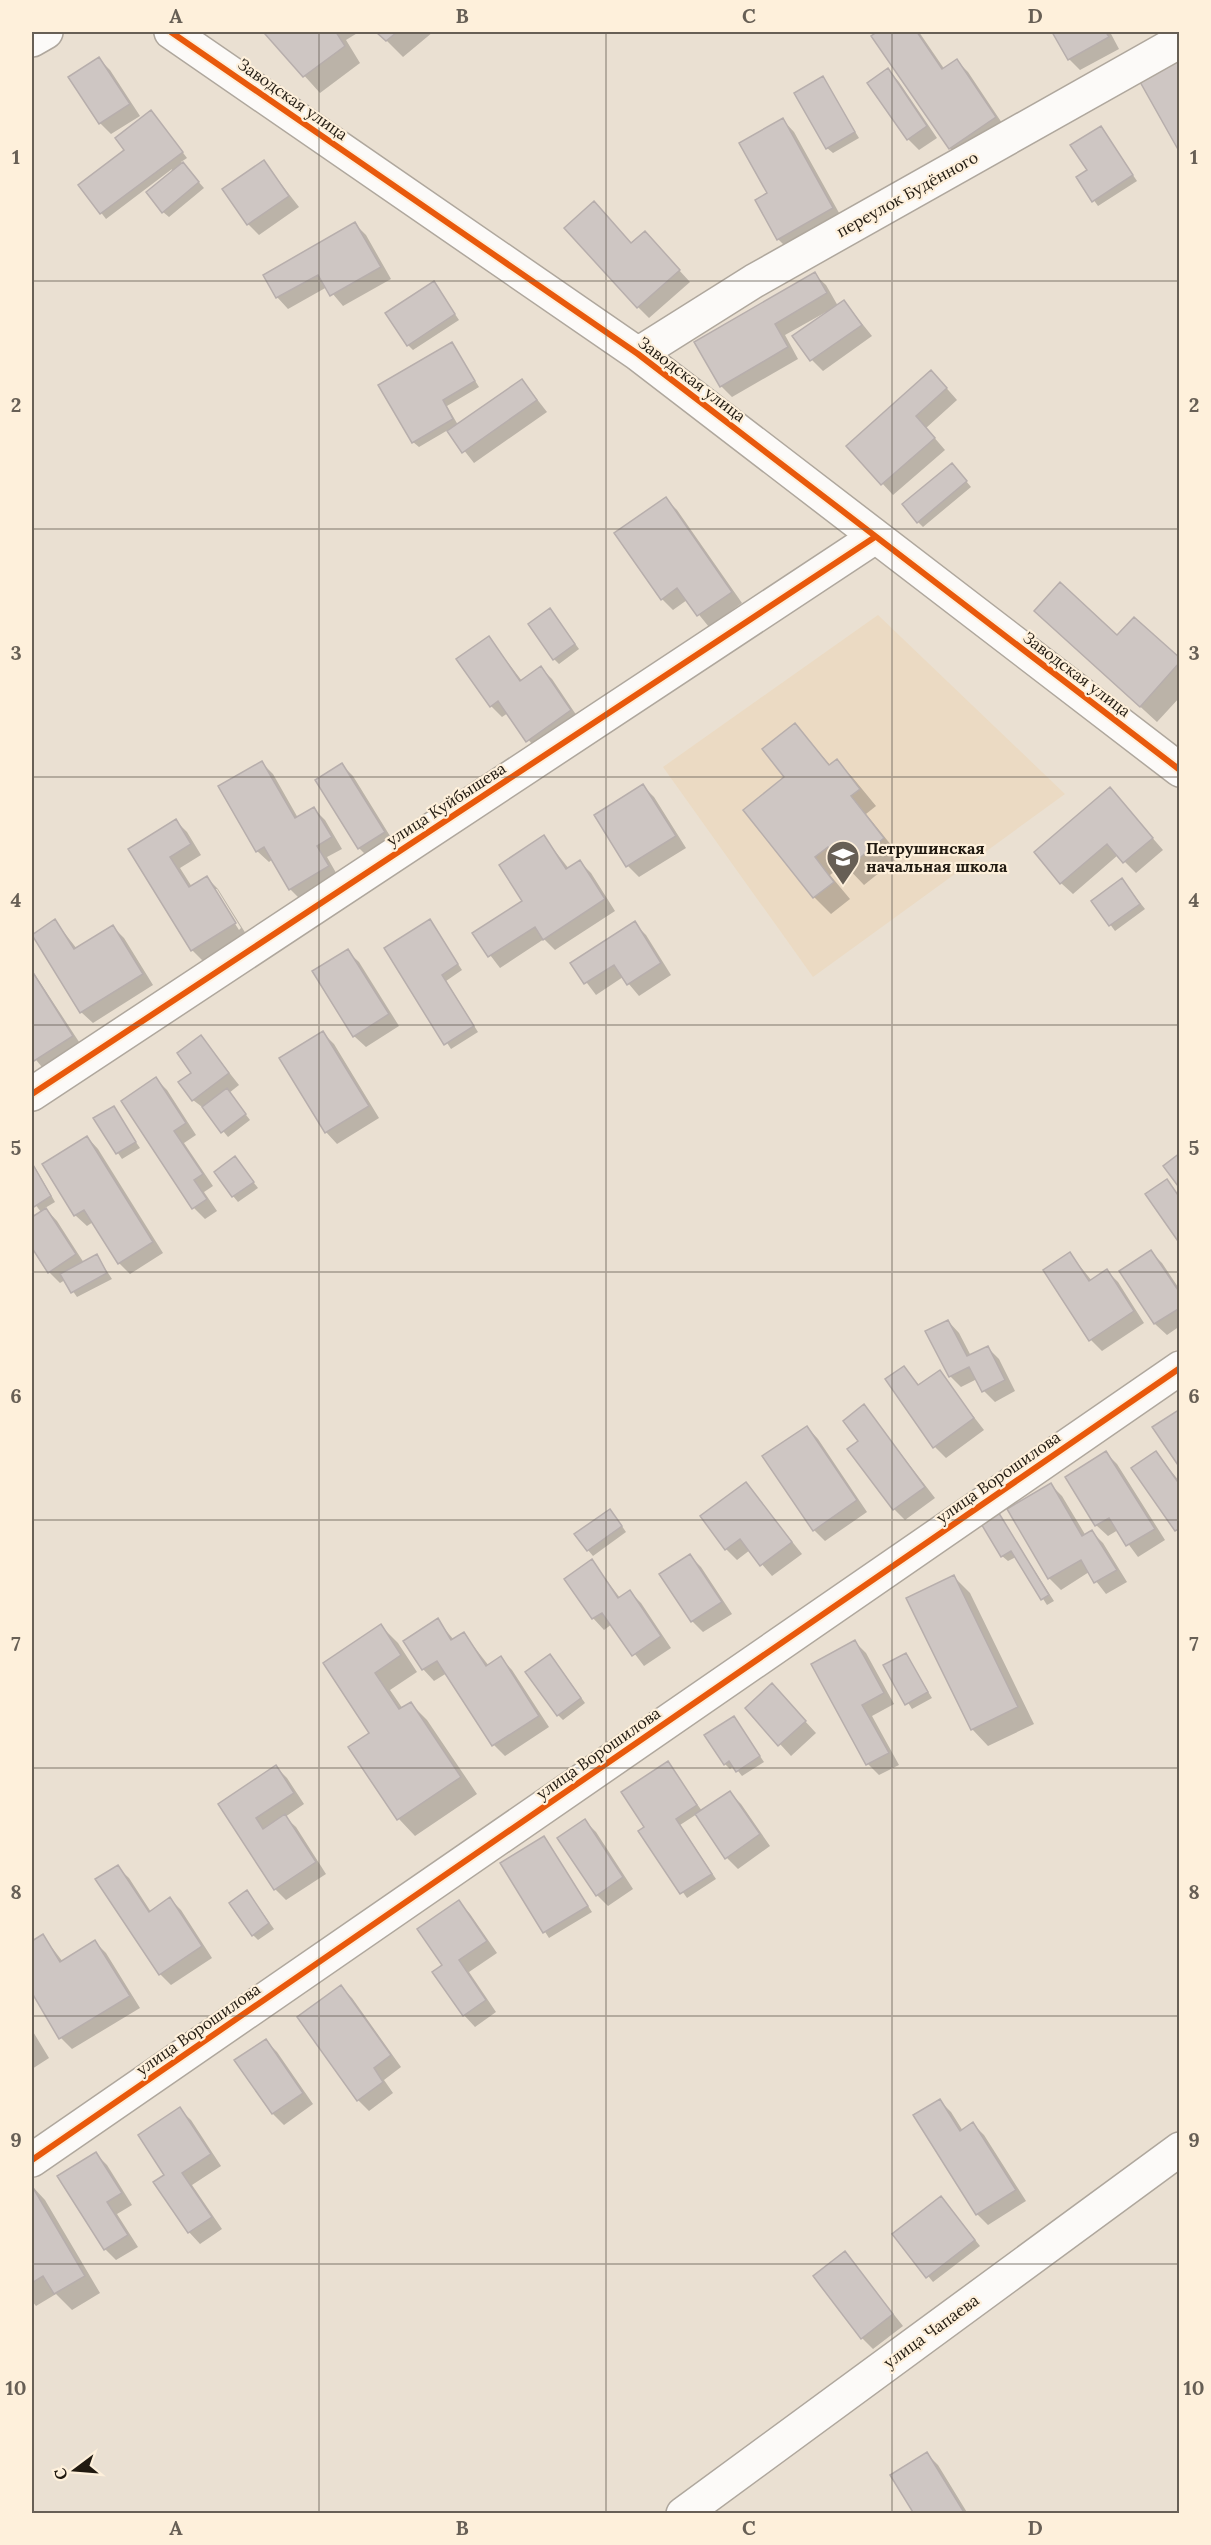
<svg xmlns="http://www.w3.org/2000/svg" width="1211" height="2545" viewBox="0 0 1211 2545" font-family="Lora,serif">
<rect width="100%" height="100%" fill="#eae0d2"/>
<!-- built -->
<path fill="#ebdac3" d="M878,615L1065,794L813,977L663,767Z"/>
<!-- shadow -->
<path fill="#0003" fill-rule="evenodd" d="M265,32H359L346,40L360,63L320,93Z
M378,32H433L403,57Z
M880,32H919L945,70L957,61L968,72L1006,129L961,159L950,148L873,36Z
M1054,32H1110L1119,49L1080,70L1069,59Z
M99,59L110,70L140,116L111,134L100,123L70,78Z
M888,70L899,82L937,138L919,150L908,139Z
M822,78L859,138L833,153L827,148Z
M156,117L187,158L181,162L204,188L169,217L163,212L172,169L106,219L80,185L126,150Z
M783,120L794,132L843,220L789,250L778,239L769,194Z
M1100,127L1137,181L1098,206L1078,178L1089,170Z
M264,162L299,207L259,235L248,224Z
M355,224L366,235L391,279L343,306L327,287L288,309L277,297L265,275Z
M632,245H656L690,282L649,318L638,307Z
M814,274L826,285L838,306L844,301L872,336L823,371L812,360L826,312L785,335L798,359L732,397L721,386Z
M434,283L459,320L413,350L408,345Z
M452,344L479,387L447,406L458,425L522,380L547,412L474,463L448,430L419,447L413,442Z
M942,383L957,400L926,428L945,450L893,495L848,446Z
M957,470L971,487L923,527L918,522Z
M666,499L677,510L742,603L709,627L687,600L673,610L662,599Z
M1036,611L1117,637L1180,660V697L1157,722Z
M555,616L579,649L559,664L554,659Z
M489,638L522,681L541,668L552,679L581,722L538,752L508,713L502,717L491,706Z
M795,725L831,766L837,761L853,778L876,806L866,814L900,856L864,885L844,864L830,875L850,899L831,914L814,897L745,810L787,777Z
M262,763L273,774L298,818L314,809L325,820L342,849L327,857L339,878L301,900L290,889L273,859L269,862L257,851Z
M342,765L353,776L395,844L370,859L359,848Z
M643,786L654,797L686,848L639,877L628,866L596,816Z
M1110,789L1163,850L1136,873L1118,855L1073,894L1061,883Z
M176,821L187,832L201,855L180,868L192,887L207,878L218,889L246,934L203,961L192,950L130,850ZM213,889H217L241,928L239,930Z
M544,837L569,869L580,862L591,873L615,911L555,950L544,939L500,968L474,934L524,901Z
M1122,880L1145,909L1115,931L1093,901Z
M55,921L77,949L113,927L124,938L153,985L93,1023L81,1012L33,935Z
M430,921L462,970L446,981L478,1032L451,1049L386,949Z
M634,923L646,935L671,975L639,996L623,977L596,995L572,963Z
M347,951L359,962L399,1026L366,1047L354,1036Z
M32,970L83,1048L46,1072L32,1055Z
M323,1033L334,1044L379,1118L337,1144L326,1132Z
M201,1037L239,1085L229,1093L250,1120L228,1137L206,1110L193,1100V1073Z
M156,1079L167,1090L196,1135L184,1143L213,1186L204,1192L217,1211L205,1219L194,1208Z
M113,1108L140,1148L122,1159L95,1119Z
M87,1137L98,1149L163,1253L130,1274L119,1263L93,1222L87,1226L75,1215L44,1165Z
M235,1158L258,1188L238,1202L233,1196Z
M32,1162L55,1202L45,1208L57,1221L84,1263L97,1256L112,1279L77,1297L65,1280L60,1283L49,1272L32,1245V1219L41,1212L32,1200Z
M1151,1252L1162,1263L1180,1290V1326L1167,1335L1155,1324L1122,1272Z
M1070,1254L1092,1281L1107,1271L1118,1282L1144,1323L1102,1351L1091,1340Z
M948,1321L959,1333L971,1356L988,1348L999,1359L1015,1391L995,1402L984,1391L977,1379L961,1387L950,1376Z
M904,1368L920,1386L939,1372L984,1430L946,1458L935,1447Z
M864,1406L935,1498L905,1520L894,1509L860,1441Z
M807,1427L818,1439L867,1512L825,1541L814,1530Z
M1106,1453L1117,1464L1165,1540L1138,1557L1118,1530L1108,1536L1096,1525L1067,1477Z
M1156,1453L1180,1482V1533L1176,1530Z
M746,1484L802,1554L772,1576L750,1550L737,1560L726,1549Z
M1051,1485L1062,1496L1086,1536L1092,1532L1103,1543L1127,1582L1106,1594L1089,1572L1061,1590L1049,1578L1009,1510Z
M997,1512L1054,1601L1047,1605L1016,1557L1008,1561L1002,1556Z
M615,1516L626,1532L593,1556L588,1550Z
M690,1556L701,1567L732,1614L703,1632L692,1621Z
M592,1561L620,1598L630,1592L641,1603L671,1648L644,1666L612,1624L604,1630L593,1618L566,1579Z
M953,1576L970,1593L1034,1724L988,1746L972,1729Z
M437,1620L454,1640L464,1634L489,1666L501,1658L512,1670L549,1727L505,1756L494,1745L447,1673L434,1681L423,1669L405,1641Z
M381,1626L398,1643L417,1672L390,1690L403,1709L411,1704L427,1720L477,1794L415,1836L399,1819L371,1733L325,1664Z
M855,1642L866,1653L894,1704L872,1716L899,1765L879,1775L868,1764L813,1665Z
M906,1655L932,1698L912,1709L885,1666Z
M555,1661L585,1703L563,1720L558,1715Z
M783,1697L816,1733L791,1756L747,1708Z
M734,1718L764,1762L742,1776L734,1766L730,1769L725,1764Z
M668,1763L702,1811L729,1792L741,1804L770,1846L738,1869L727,1858L697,1814L680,1825L716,1879L687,1898L640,1831L646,1828Z
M276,1767L287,1778L304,1804L285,1817L296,1827L326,1874L286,1900L275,1889L220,1804Z
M585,1821L596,1832L633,1889L608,1906L597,1895Z
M544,1838L592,1912L549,1938L502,1864Z
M117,1867L129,1878L151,1912L170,1899L181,1910L212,1958L171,1985L160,1974Z
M252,1898L274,1929L258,1940L253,1935Z
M459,1902L470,1914L497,1953L469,1972L496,2012L475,2027L464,2015L444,1966Z
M43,1936L63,1962L95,1942L106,1953L140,2008L72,2049L61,2038L32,1990V1943Z
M341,1987L352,1998L401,2067L384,2080L393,2093L369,2111L358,2100Z
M32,2030L49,2058L32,2069Z
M266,2041L277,2052L313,2104L284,2125L273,2114L237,2061Z
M939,2100L951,2112L963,2131L973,2124L984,2135L1026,2201L988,2225L977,2214Z
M179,2109L191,2120L221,2166L192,2185L222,2229L200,2244L189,2232L155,2183L166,2175Z
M96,2154L107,2165L132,2205L117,2214L138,2247L116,2260L105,2249Z
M32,2186L45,2200L100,2293L72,2310L56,2294L36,2306L32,2301Z
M946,2203L980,2246L933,2282L894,2234Z
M845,2253L903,2326L873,2349L862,2338Z
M927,2454L938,2465L968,2514H916Z"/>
<!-- building -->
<path fill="#cec6c3" stroke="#b7aeac" stroke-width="1.5" d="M269,32H336L345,46L303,77L265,34Z
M376,32H397L386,41Z
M877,32H917L942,69L957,59L996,117L949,149L871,36Z
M1052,32H1106L1109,37L1068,60Z
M99,57L130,104L99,124L68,77Z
M1180,58V153L1139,80Z
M888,68L927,126L907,140L867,83Z
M823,76L855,132L826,149L794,93Z
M151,110L183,152L100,214L78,185L124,150L115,138Z
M783,118L833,208L777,240L755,200L767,193L739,143Z
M1101,126L1133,175L1092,202L1076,177L1087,170L1070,145Z
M264,160L289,196L247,225L222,189Z
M183,162L199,182L162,213L146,192Z
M594,201L631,243L645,231L680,270L637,308L564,228Z
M355,222L381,267L330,296L318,275L276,298L263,275Z
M815,272L827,293L775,324L788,347L720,387L694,342Z
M434,281L455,314L407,346L385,313Z
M844,300L862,325L810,361L792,336Z
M452,342L475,381L443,400L453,419L412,443L378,385Z
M931,370L947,388L916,416L935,438L881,485L846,446Z
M522,379L537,400L462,453L447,431Z
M952,463L967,481L917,523L902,504Z
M666,497L732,592L697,616L677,588L661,600L614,533Z
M1060,582L1117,635L1134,617L1180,658V662L1140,707L1034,611Z
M550,608L575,644L553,660L528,624Z
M489,636L520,681L541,666L571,710L526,742L498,701L490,707L456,659Z
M795,723L829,765L837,759L860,789L851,796L884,838L846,869L828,847L815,857L834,882L813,898L743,810L784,777L762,749Z
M262,761L295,818L314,807L332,837L317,846L329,866L289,890L264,847L256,852L218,786Z
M342,763L385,832L358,849L315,780Z
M643,784L676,836L626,867L594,815Z
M1110,787L1153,838L1123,863L1107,844L1060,884L1034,852Z
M176,819L191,844L170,857L189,887L207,876L236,923L191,951L128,849Z
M544,835L566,869L580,860L605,899L543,940L535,927L488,957L472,933L522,901L499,865Z
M1122,878L1140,904L1109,926L1091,901Z
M55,919L74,949L113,925L143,974L80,1013L32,935Z
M430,919L458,964L442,975L474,1026L444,1045L384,948Z
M635,921L661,963L627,985L614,965L584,984L570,963Z
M348,949L389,1014L353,1037L312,971Z
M32,971L73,1036L34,1061L32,1058Z
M323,1031L369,1106L325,1133L279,1058Z
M201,1035L229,1073L192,1101L178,1082L191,1073L177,1053Z
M156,1077L186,1123L174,1131L203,1174L194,1180L207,1199L192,1209L121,1101Z
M227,1088L246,1114L221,1133L202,1107Z
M114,1106L136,1142L116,1154L93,1118Z
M87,1136L153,1242L118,1264L84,1210L74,1216L42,1164Z
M1180,1153V1185L1178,1186L1163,1166Z
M235,1156L254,1182L232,1197L214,1172Z
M32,1163L51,1196L34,1207L32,1203Z
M1167,1179L1180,1198V1244L1145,1194Z
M46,1208L76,1254L48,1273L32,1248V1217Z
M1151,1250L1180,1293V1308L1154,1324L1119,1271Z
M1070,1252L1089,1281L1107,1269L1134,1311L1089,1341L1043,1270Z
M97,1254L107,1273L71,1293L60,1274Z
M948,1320L967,1356L988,1346L1005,1380L982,1392L969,1367L949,1377L925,1331Z
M904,1366L918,1385L940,1370L974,1418L933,1448L885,1379Z
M864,1404L925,1487L893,1510L847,1449L858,1441L843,1421Z
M1180,1409V1468L1152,1427Z
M807,1426L857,1500L813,1531L762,1456Z
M1106,1451L1155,1529L1126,1546L1109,1518L1095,1526L1065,1477Z
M1156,1451L1180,1485V1528L1175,1531L1131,1468Z
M746,1482L792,1542L760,1566L740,1539L725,1550L700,1516Z
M1051,1483L1082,1536L1092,1530L1117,1570L1094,1583L1081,1560L1048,1579L1007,1509Z
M610,1509L622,1526L587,1551L574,1534Z
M997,1510L1049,1595L1041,1600L1011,1551L1001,1557L980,1522Z
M690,1554L722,1602L691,1622L659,1574Z
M592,1559L618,1598L630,1590L661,1636L632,1656L602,1613L592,1619L564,1579Z
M954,1575L1018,1707L971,1730L906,1598Z
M438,1618L451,1640L464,1632L486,1666L501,1656L539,1716L492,1746L437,1661L422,1670L403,1641Z
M381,1624L401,1655L375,1673L399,1709L411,1702L461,1777L397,1820L348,1747L369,1733L323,1663Z
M855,1640L884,1693L862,1705L889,1753L866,1765L811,1664Z
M906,1653L928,1692L905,1705L883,1665Z
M550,1654L581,1698L557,1716L525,1672Z
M772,1683L806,1721L778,1746L745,1708Z
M734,1716L760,1756L736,1772L729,1761L724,1765L704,1735Z
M668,1761L697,1805L676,1819L712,1874L680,1894L638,1831L644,1827L621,1792Z
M276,1765L294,1793L256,1818L263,1829L285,1814L316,1862L274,1890L218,1804Z
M730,1791L760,1834L725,1859L695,1814Z
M585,1819L623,1877L596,1896L557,1838Z
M544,1836L588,1906L543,1933L500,1863Z
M118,1865L149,1912L170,1897L202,1946L159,1975L95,1879Z
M247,1890L269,1923L252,1936L229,1903Z
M459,1900L487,1941L459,1960L486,2000L463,2016L432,1972L442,1965L417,1929Z
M43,1934L60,1962L95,1940L130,1996L59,2039L32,1993V1941Z
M341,1985L391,2055L374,2068L383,2082L357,2101L297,2017Z
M266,2039L303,2093L272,2114L234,2060Z
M940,2099L960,2131L973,2122L1016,2190L976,2215L913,2115Z
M180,2107L211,2154L182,2173L212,2217L188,2233L153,2182L164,2175L138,2135Z
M96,2152L122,2193L107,2202L128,2235L104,2250L57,2176Z
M32,2186L85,2276L54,2294L43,2276L32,2283Z
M941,2196L975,2240L926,2278L892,2234Z
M845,2251L893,2314L861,2339L813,2276Z
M927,2452L965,2514H914L890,2475Z"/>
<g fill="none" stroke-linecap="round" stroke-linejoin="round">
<!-- minor casing -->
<g stroke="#afa79d" stroke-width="36">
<path id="minor" d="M171,32L638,354L1180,770
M32,40L46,32
M638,354L754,281L1180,41
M32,1094L875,537
M32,2160L1180,1368
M683,2514L1180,2149"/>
</g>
<!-- minor -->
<use href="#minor" stroke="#fcfaf8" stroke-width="33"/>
<!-- cycleway casing -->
<g stroke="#fef0db" stroke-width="10">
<path id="cycleway" d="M171,32L638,354L1180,770
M32,1094L875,537
M32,2160L1180,1368"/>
</g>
<!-- cycleway -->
<use href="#cycleway" stroke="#e8590c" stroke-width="6"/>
</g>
<!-- grid -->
<path fill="none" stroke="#675f55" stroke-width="1.5" stroke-opacity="0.55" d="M319,32V2514M606,32V2514M892,32V2514M32,281H1180M32,529H1180M32,777H1180M32,1025H1180M32,1272H1180M32,1520H1180M32,1768H1180M32,2016H1180M32,2264H1180"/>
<!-- icons -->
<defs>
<g id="school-pin" transform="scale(1.725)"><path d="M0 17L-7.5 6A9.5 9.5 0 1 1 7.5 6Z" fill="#675f55" stroke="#fef0db"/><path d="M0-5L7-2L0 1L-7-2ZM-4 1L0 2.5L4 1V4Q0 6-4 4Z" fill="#fff"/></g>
</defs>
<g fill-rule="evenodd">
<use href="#school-pin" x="843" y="857"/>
</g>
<g text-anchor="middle" stroke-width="4.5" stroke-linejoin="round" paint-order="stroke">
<!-- street labels -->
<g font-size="16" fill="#211a11" stroke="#fef0db">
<text transform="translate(293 99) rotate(35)" y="6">Заводская улица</text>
<text transform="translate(907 194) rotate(-29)" y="6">переулок Будённого</text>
<text transform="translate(692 379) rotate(37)" y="6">Заводская улица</text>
<text transform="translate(1077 674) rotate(37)" y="6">Заводская улица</text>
<text transform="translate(446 804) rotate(-33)" y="6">улица Куйбышева</text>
<text transform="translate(998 1477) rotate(-35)" y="6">улица Ворошилова</text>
<text transform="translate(598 1753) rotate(-35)" y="6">улица Ворошилова</text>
<text transform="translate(198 2029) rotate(-35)" y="6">улица Ворошилова</text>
<text transform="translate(931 2331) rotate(-36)" y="6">улица Чапаева</text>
</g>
<!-- poi labels -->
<g font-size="16" font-weight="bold" fill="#211a11" stroke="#fef0db" text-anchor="start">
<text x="866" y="854">Петрушинская<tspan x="866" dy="18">начальная школа</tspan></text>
</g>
</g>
<!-- border -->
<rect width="1211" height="2545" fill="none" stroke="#fef0db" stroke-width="66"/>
<!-- north arrow -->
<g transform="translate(75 2470) rotate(254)" stroke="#fef0db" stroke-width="4.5" paint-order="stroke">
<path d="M0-4.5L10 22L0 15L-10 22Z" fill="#211a11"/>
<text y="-9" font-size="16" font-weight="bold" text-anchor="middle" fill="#211a11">С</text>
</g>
<rect x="33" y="33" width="1145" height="2479" fill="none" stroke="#675f55" stroke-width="2"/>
<g font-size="20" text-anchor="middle" font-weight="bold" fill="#675f55">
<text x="176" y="23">A</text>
<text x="462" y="23">B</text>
<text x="749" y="23">C</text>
<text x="1035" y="23">D</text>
<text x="16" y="164">1</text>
<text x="1194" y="164">1</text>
<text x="16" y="412">2</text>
<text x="1194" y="412">2</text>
<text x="16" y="660">3</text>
<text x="1194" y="660">3</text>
<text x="16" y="907">4</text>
<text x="1194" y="907">4</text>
<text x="16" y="1155">5</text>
<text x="1194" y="1155">5</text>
<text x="16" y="1403">6</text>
<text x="1194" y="1403">6</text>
<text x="16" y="1651">7</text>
<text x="1194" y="1651">7</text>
<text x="16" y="1899">8</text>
<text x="1194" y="1899">8</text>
<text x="16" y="2147">9</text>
<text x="1194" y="2147">9</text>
<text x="16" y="2395">10</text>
<text x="1194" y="2395">10</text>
<text x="176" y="2535">A</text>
<text x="462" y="2535">B</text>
<text x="749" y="2535">C</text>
<text x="1035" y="2535">D</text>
</g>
</svg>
